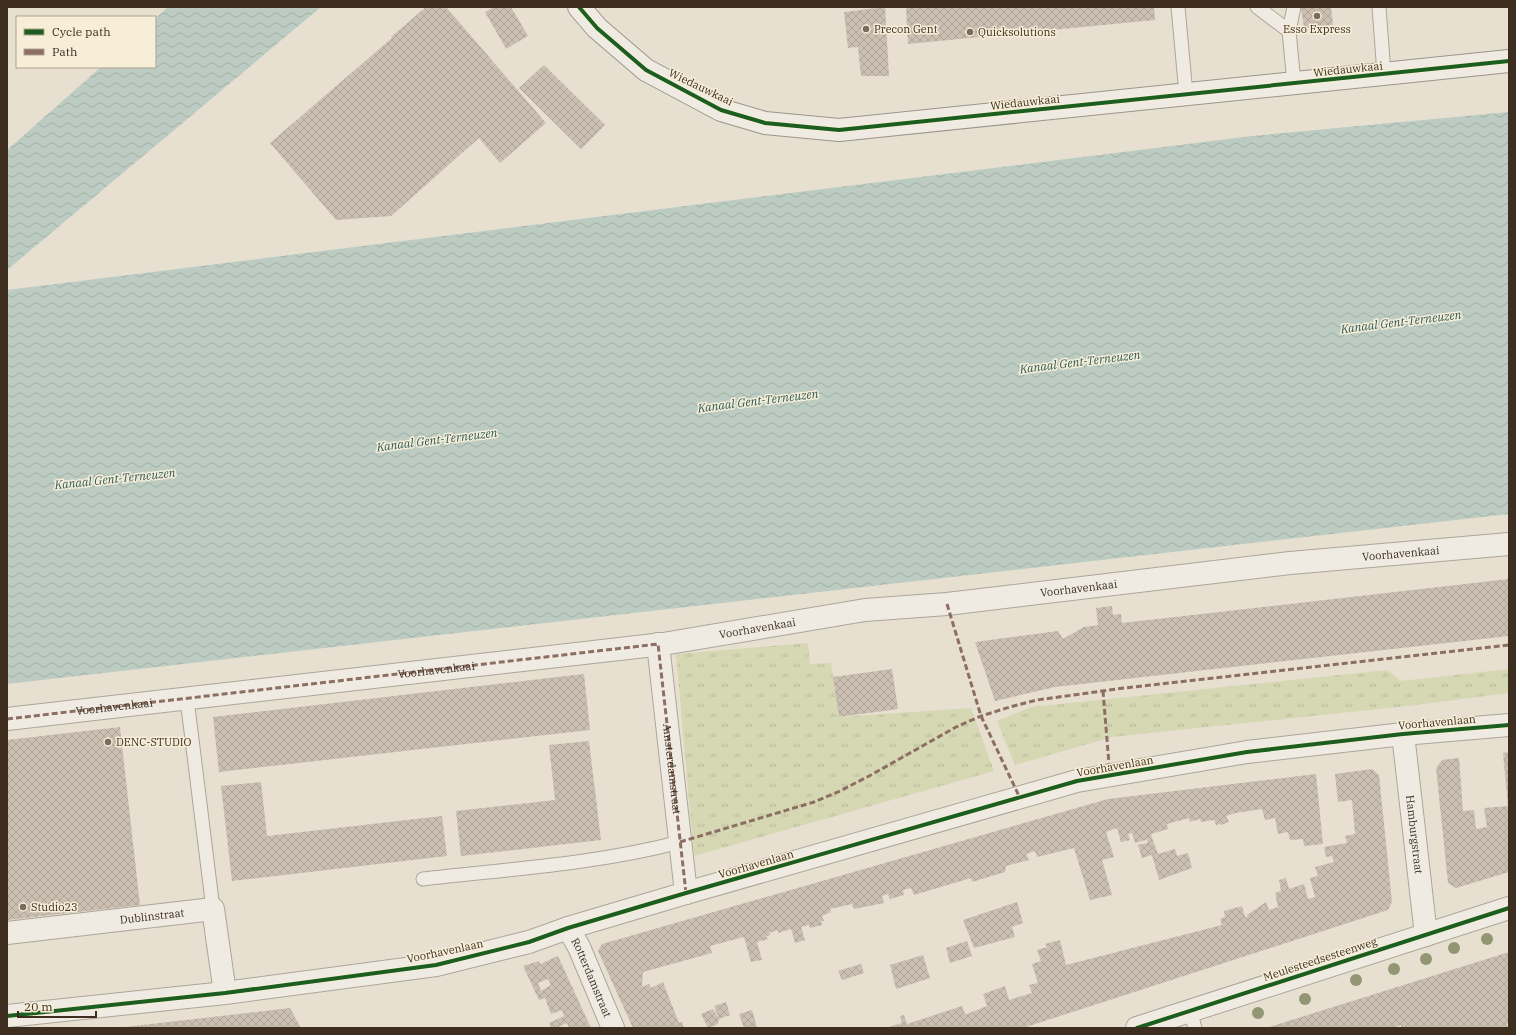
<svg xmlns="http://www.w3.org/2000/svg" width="1516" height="1035" viewBox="0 0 1516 1035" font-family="'IBM Plex Serif',serif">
<defs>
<pattern id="grass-tufts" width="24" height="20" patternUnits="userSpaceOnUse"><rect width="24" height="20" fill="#d6d7b3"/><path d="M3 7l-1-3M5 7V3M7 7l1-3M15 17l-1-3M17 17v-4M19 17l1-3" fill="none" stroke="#b9b99a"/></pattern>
<pattern id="water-waves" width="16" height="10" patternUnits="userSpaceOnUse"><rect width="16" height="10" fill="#bcccc2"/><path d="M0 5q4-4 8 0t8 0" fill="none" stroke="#a2b0a6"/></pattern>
<pattern id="building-cross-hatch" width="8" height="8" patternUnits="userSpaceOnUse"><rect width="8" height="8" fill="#cbbfb2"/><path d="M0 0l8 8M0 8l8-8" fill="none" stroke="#afa499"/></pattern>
</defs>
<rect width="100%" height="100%" fill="#e7e0d1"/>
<!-- grass -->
<path fill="url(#grass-tufts)" d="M808,643L810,664L831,663L839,717L971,708L994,771L694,856L676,654Z
M1509,669V693L1408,706L1112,737L1015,765L997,721L1031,707L1387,670L1401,681Z"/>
<!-- water -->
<path fill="url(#water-waves)" d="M168,7H321L7,270V150L101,67H155V19Z
M1509,112V514L7,684V290L1252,136Z"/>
<!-- building -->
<path fill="url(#building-cross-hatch)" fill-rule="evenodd" d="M426,7H446L546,123L500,163L479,138L391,216L336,220L270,143L392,38L391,37Z
M494,7H511L528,36L506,49L485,12Z
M885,7L889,76H861L858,47L848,48L844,12Z
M906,7H1154L1155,20L908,44Z
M1301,7H1331L1333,25L1304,28Z
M544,65L605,125L581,149L519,88Z
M1509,579V636L1055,687L995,701L975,642L1058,631L1063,639L1084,627L1098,625L1096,608L1112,606L1113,615L1121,614L1122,623Z
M892,669L898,709L839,717L833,677Z
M584,674L590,730L219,772L213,717Z
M120,727L140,905L7,920V740Z
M589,741L601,840L461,856L456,811L555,800L549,745Z
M1509,752V872L1456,888L1448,883L1436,768L1442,760L1459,758L1463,811L1474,810L1476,829L1487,827L1484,808L1508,806L1503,753Z
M1372,769L1379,775L1392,902L1388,910L1023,1028H885L902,1023L900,1016L904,1015L907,1024L962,1006L965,1014H967L987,1006L983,994L1005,986L1009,1000L1032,993L1029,985L1038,983L1032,964L1041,961L1037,950L1047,947L1045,944L1060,940L1066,965L1222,925L1220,919L1225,917L1224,911L1242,906L1245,917H1248L1247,915L1266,902L1269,910L1278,907L1275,893L1281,891L1279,880L1286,878L1289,889L1304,884L1308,899L1315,897L1310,878L1318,876L1315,867L1334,862L1332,856L1326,857L1324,847L1347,843L1345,836L1355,834L1352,800L1338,802L1335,774Z
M1316,774L1323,844L1304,846L1303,839L1290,840L1288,832L1278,834L1275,818L1265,820L1262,809L1236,813L1226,816L1229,822L1221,825L1220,824L1216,825L1214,820L1201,822L1200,819L1190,822L1189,818L1167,824L1168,829L1151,834L1152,838L1158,854L1175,849L1177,856L1188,853L1192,868L1159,880L1152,855L1142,858L1138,845L1148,843L1147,840L1152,838L1135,843L1132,833L1128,834L1130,840L1121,842L1117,828L1106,832L1114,857L1102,860L1112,895L1090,900L1074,848L1037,857L1035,851L1026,854L1029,860L1006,866L1005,872L972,882L971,878L914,895L911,888L903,890L904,895L890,899L888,894L882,896L884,903L854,909L852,904L830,909L831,912L822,916L824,921H821L822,925L810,928L809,925L801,927L805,940L795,943L791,929L778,933V930L769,933L770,935L766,936L768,939L757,942L762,960L751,962L744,937L710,946L712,953L643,972L642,987L649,984L651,988L663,982L679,1023L682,1022L684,1028H633L598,951L602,944L1108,799Z
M261,782L267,836L442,816L447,856L232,881L221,786Z
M1017,902L1023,923L1012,927L1015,937L974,948L963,920Z
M967,941L972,956L950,963L946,948Z
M1509,952V1022L1507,1024L1508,1028H1401V1025L1393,1028H1266Z
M923,955L930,978L896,989L890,965Z
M558,956L585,1015L591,1028H569L567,1023L556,1028H551L549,1023L564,1016L562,1010L551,1014L545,998L539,1000L523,966L539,961L540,964ZM548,979L551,985L541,991L538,983Z
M861,964L864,973L842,980L838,971Z
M726,1002L730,1015L719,1019L714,1006Z
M290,1008L301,1028H125V1027Z
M713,1009L719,1019L718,1024L708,1028L701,1014Z
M752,1010L757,1027L744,1028L739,1014Z"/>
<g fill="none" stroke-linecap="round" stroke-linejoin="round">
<!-- lane casing -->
<g stroke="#ada599" stroke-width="15">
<path id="lane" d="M1178,7L1186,94
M1257,7L1289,31L1294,83
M1379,7L1384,74
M1289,31L1294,7
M187,699L213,909
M423,879C509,869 597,864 680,842
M1190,1011L1195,1028"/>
</g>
<!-- street casing -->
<g stroke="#ada599" stroke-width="24">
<g id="street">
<path d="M658,644L686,893"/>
<path id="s1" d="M7,719L663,644L865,610L947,604L1290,563L1509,544"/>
<path id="s2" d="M1403,734L1426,935"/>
<path id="s3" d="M568,928L579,947L613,1028"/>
<path id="s4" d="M7,933L213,909L225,993"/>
<path d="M7,1016L225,993L436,965L529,942L568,928L686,893L1077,781L1247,752L1403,734L1509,725"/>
<path d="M1137,1028L1509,908"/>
</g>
</g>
<!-- secondary casing -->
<g stroke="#9c958a" stroke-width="24">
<path id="secondary" d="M579,7L597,28L646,70L721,110L765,123L839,130L1509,61"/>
</g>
<!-- lane -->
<use href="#lane" stroke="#efebe3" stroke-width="13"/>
<!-- street -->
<use href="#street" stroke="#efebe3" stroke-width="22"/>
<!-- secondary -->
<use href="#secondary" stroke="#efebe3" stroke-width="22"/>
<!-- quiet -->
<g stroke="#8d6e63" stroke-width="3" stroke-dasharray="6 3" stroke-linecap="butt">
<path d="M947,604L981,716L1020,798"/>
<path d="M1103,691L1110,776"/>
<path id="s5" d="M7,719L658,644L686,893"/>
<path d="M680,842L814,802L840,791L871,775L956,727L981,716L1010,707L1037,700L1124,688L1509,645"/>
</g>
<!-- cycleway casing -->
<g stroke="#f7eed8" stroke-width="6">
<path id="cycleway" d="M579,7L597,28L646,70L721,110L765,123L839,130L1509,61
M7,1016L225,993L436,965L529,942L568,928L686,893L1077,781L1247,752L1403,734L1509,725
M1137,1028L1509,908"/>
</g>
<!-- cycleway -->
<use href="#cycleway" stroke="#1b5e20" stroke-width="4"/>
</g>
<!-- trees -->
<g fill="#929673">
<circle cx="1487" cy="939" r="6"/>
<circle cx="1454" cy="948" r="6"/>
<circle cx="1426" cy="959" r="6"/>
<circle cx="1394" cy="969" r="6"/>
<circle cx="1356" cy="980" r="6"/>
<circle cx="1305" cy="999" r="6"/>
<circle cx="1258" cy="1013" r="6"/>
</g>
<!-- markers -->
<g fill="#786c5e" stroke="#f7eed8" stroke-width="1.5">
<circle cx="1317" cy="16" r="4"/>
<circle cx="866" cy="29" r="4"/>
<circle cx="970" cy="32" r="4"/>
<circle cx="108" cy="742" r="4"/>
<circle cx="23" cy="907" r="4"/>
</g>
<g text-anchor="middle" stroke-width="3" stroke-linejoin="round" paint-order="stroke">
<!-- poi labels -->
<g font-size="11" fill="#3d2e20" stroke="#f7eed8" text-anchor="start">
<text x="874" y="33">Precon Gent</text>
<text x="1317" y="33" text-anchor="middle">Esso Express</text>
<text x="978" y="36">Quicksolutions</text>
<text x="116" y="746">DENC-STUDIO</text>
<text x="31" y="911">Studio23</text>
</g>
<!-- street labels -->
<g font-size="11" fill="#3d2e20" stroke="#f7eed8">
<text transform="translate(1348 69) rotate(-6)" y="4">Wiedauwkaai</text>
<text transform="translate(701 87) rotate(26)" y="4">Wiedauwkaai</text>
<text transform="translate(1025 102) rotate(-6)" y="4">Wiedauwkaai</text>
<text dy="4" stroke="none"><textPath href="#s1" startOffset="1404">Voorhavenkaai</textPath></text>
<text dy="4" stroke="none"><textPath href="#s1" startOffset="1080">Voorhavenkaai</textPath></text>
<text dy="4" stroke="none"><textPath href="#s1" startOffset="756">Voorhavenkaai</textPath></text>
<text dy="4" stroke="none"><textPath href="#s1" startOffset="432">Voorhavenkaai</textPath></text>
<text dy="4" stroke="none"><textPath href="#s1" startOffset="108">Voorhavenkaai</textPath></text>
<text transform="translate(1437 722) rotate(-5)" y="4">Voorhavenlaan</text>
<text transform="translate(1115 766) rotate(-10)" y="4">Voorhavenlaan</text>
<text dy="4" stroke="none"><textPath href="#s5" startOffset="781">Amsterdamstraat</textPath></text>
<text dy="4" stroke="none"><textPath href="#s2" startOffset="101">Hamburgstraat</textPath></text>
<text transform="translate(756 864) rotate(-16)" y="4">Voorhavenlaan</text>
<text dy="4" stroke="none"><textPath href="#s4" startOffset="146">Dublinstraat</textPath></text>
<text transform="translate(445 951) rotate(-12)" y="4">Voorhavenlaan</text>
<text transform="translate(1320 959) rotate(-18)" y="4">Meulesteedsesteenweg</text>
<text dy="4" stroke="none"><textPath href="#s3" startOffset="55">Rotterdamstraat</textPath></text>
</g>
<!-- water labels -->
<g font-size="12" font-style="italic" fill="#2f5d5a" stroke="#f7eed8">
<text transform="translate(1401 322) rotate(-7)" y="4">Kanaal Gent-Terneuzen</text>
<text transform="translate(1080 362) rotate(-7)" y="4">Kanaal Gent-Terneuzen</text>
<text transform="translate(758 401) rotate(-7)" y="4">Kanaal Gent-Terneuzen</text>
<text transform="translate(437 440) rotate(-7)" y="4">Kanaal Gent-Terneuzen</text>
<text transform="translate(115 479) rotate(-6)" y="4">Kanaal Gent-Terneuzen</text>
</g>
</g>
<!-- border -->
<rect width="1516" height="1035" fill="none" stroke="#3d2e20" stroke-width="16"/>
<!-- legend -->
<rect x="16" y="16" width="140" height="52" fill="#f7eed8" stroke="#ada18e"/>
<rect x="24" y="29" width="20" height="6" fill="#1b5e20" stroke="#ada18e"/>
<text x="52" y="36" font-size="12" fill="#3d2e20">Cycle path</text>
<rect x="24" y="49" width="20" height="6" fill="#8d6e63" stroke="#ada18e"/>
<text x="52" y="56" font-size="12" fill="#3d2e20">Path</text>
<!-- scale -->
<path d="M18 1011v6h78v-6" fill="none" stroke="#3d2e20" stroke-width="2"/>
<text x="24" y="1011" font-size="12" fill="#3d2e20" stroke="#f7eed8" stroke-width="3" paint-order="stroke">20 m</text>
</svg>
